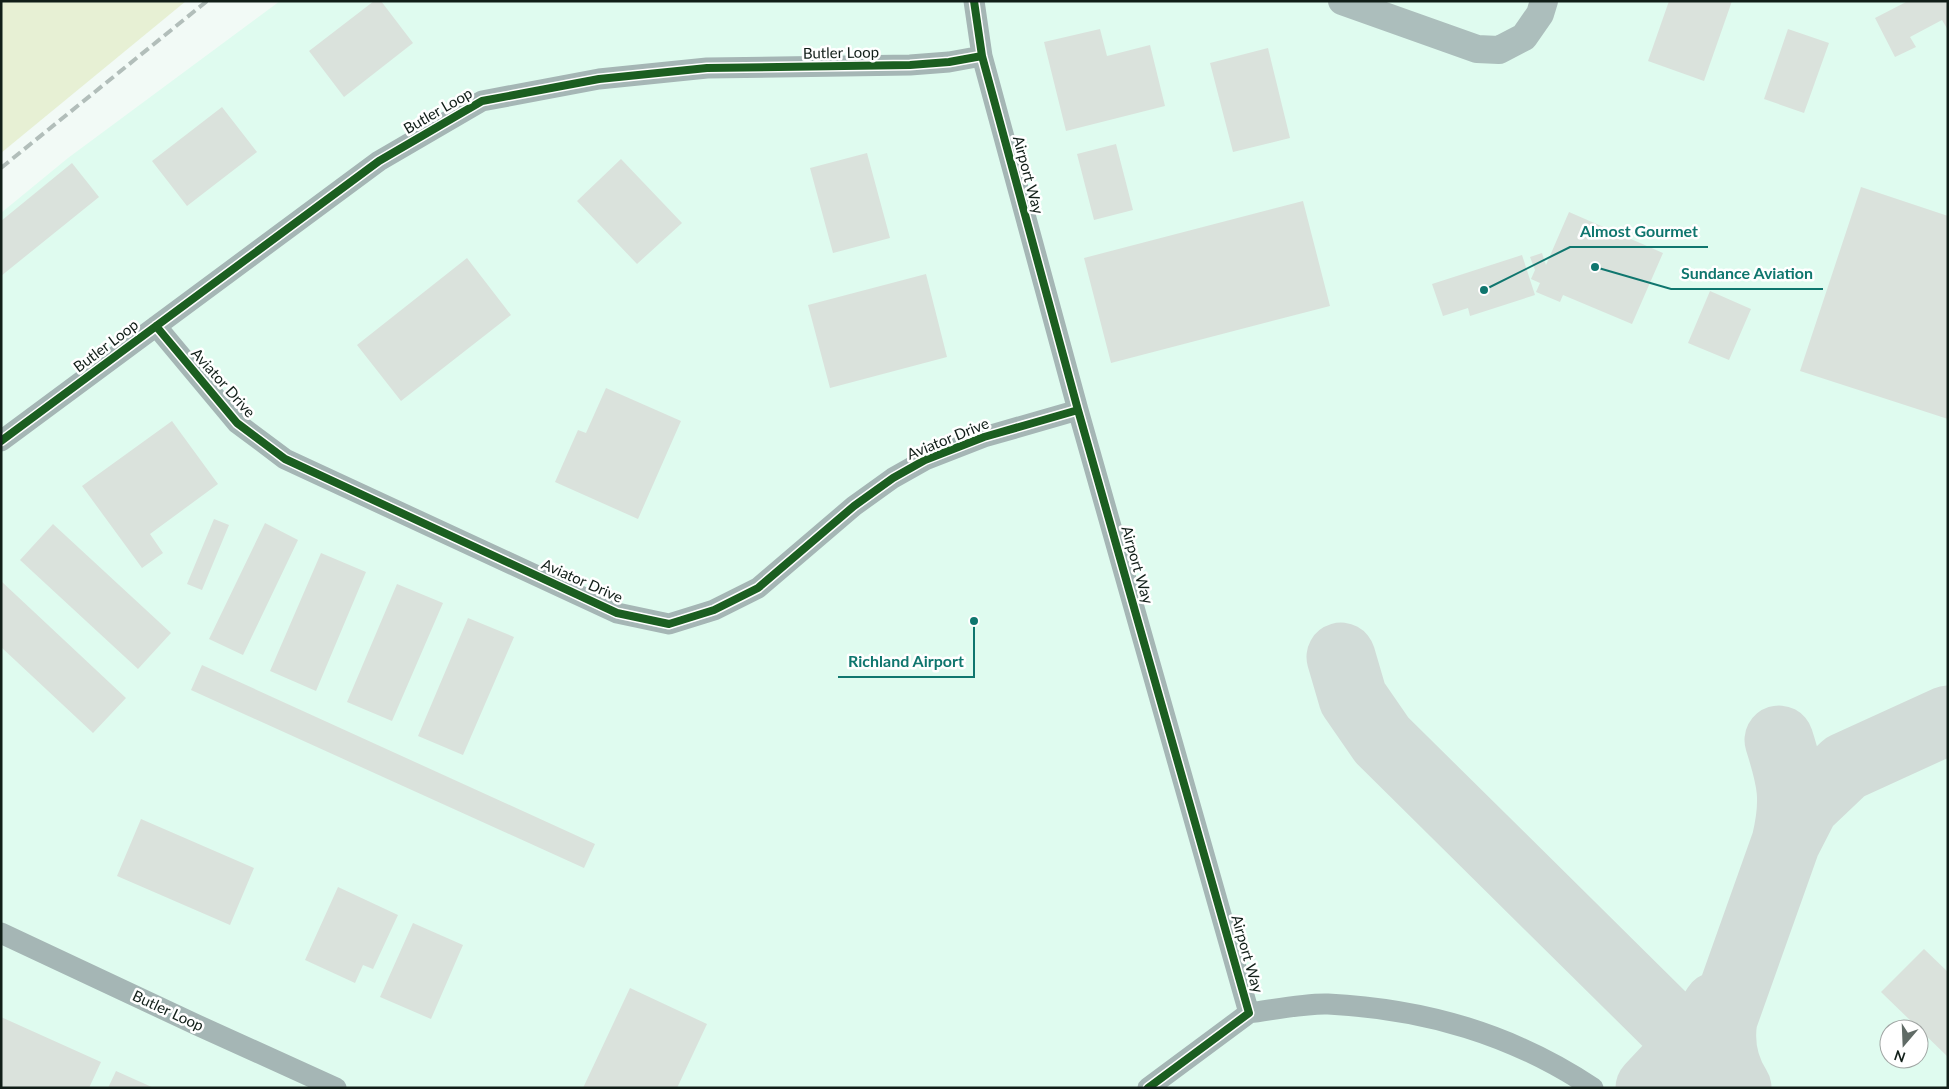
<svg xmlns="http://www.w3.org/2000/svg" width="1949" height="1089" viewBox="0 0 1949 1089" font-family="Lato,sans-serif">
<rect width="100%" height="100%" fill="#f2faf6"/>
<!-- built -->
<path fill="#dffbef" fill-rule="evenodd" d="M280,1H1948V1088H1V213L68,158ZM1889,1029H1919V1059H1889Z"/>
<!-- green -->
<path fill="#e7f0d4" d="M1,1H186L1,153Z"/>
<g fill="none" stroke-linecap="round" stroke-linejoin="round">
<!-- taxiway -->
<path stroke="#d2dcd8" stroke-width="69" d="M1341,657L1353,698L1382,740L1734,1088
M1779,740C1792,781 1796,800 1786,842
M1650,1088L1696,1039L1717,1006
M1737,1088C1723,1066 1719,1044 1723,1019L1786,842L1805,805L1845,767L1948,720"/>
</g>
<!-- building -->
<path fill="#dae2dc" d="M374,1H381L413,43L344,97L309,51Z
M1669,1H1732L1704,81L1648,61Z
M1908,1H1948V30L1942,20L1910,37L1916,47L1895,57L1875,18Z
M1100,29L1107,56L1150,45L1165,106L1066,131L1044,42Z
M1788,29L1829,43L1804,113L1764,99Z
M1268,48L1290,138L1233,152L1210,63Z
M222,107L257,152L187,206L152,161Z
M1116,144L1133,210L1094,220L1077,154Z
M867,153L890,238L833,253L810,168Z
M621,159L682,223L637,264L577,201Z
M72,163L99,197L1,276V221Z
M1861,187L1948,216V419L1800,371Z
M1303,201L1330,306L1111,363L1084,258Z
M1569,212L1663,253L1632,324L1563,295L1560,302L1536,292L1540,283L1531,279L1535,270L1530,257L1542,253L1546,265Z
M1522,255L1535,295L1470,316L1468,308L1443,316L1432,284Z
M467,258L511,315L401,401L357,345Z
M926,274L947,357L830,388L808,305Z
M1710,291L1751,309L1729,360L1688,343Z
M606,388L681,421L638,519L555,482L578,430L586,433Z
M172,421L218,484L150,534L163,553L142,568L82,486Z
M214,519L229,525L202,590L187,584Z
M265,523L298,540L243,655L209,639Z
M53,524L171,633L138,669L20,560Z
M321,553L366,572L316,691L270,671Z
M1,581L126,698L93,733L1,647Z
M397,584L443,603L392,721L347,702Z
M468,618L514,637L463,755L418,736Z
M202,665L595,844L584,868L191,690Z
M141,819L254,868L230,925L117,876Z
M338,887L398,915L373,969L363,965L355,983L305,960Z
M413,923L463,945L431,1019L380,997Z
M1924,949L1948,972V1057L1881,992Z
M630,988L707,1024L677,1088H583Z
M1,1017L101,1062L89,1088H1Z
M116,1071L154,1088H108Z"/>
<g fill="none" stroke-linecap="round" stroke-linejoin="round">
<!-- street -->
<path stroke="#a5b6b5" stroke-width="21" d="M974,1L982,56L1078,410L1249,1013L1148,1088
M156,326L237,423L285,459L617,613L669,624L714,610L758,588L854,506L893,478L925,460L984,437L1078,410
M1,441L379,161L482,101L599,79L707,68L910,65L949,62L982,56
M1,933L197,1025L336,1088
M1249,1013C1272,1010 1306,1003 1328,1004C1425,1009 1512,1034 1593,1088"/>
<!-- secondary -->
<path stroke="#acbebc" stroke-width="28" d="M1342,1L1477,49L1499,50L1524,37L1540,14L1544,1"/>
<!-- rail -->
<path stroke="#b2beba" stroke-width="4" stroke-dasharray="10 5" stroke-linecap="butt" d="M1,168L207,1"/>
<!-- cycleway casing -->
<g stroke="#fff" stroke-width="11">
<path id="cycleway" d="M974,1L982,56L1078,410L1249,1013L1148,1088
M156,326L237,423L285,459L617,613L669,624L714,610L758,588L854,506L893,478L925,460L984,437L1078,410
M1,441L379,161L482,101L599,79L707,68L910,65L949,62L982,56"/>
</g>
<!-- cycleway -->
<use href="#cycleway" stroke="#1b5e20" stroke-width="8"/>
</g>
<g text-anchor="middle" stroke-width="5" stroke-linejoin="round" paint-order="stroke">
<!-- street labels -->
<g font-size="15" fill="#111e18" stroke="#fff">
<text transform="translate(841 53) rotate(-1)" y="5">Butler Loop</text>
<text transform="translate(438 111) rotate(-30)" y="5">Butler Loop</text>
<text transform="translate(1028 175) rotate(75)" y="5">Airport Way</text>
<text transform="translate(106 346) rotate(-37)" y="5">Butler Loop</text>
<text transform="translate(223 383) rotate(48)" y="5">Aviator Drive</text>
<text transform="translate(948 439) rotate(-22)" y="5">Aviator Drive</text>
<text transform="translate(1137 565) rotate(74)" y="5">Airport Way</text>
<text transform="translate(582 581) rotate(24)" y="5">Aviator Drive</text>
<text transform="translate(1247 954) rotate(74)" y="5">Airport Way</text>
<text transform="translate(168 1011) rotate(25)" y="5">Butler Loop</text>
</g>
</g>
<!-- callouts -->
<path fill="none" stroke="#0f766e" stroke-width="2" d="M1484 290L1570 247H1708M1595 267L1671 289H1823M974 621L974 677H838"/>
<g fill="#0f766e" stroke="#fff" stroke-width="2">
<circle cx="1484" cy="290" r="5"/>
<circle cx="1595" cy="267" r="5"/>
<circle cx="974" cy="621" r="5"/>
</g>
<g font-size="16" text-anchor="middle" font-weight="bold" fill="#0f766e" stroke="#fff" stroke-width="5" stroke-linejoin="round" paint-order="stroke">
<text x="1639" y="237">Almost Gourmet</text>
<text x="1747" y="279">Sundance Aviation</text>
<text x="906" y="667">Richland Airport</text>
</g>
<!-- border -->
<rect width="1949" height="1089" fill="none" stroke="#111e18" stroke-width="5"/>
<!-- north arrow -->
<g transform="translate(1904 1044) rotate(199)"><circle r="24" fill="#ffffff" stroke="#a0a5a3"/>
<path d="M0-4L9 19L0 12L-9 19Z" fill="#606b66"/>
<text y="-8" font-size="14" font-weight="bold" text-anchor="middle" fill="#111e18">N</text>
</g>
</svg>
